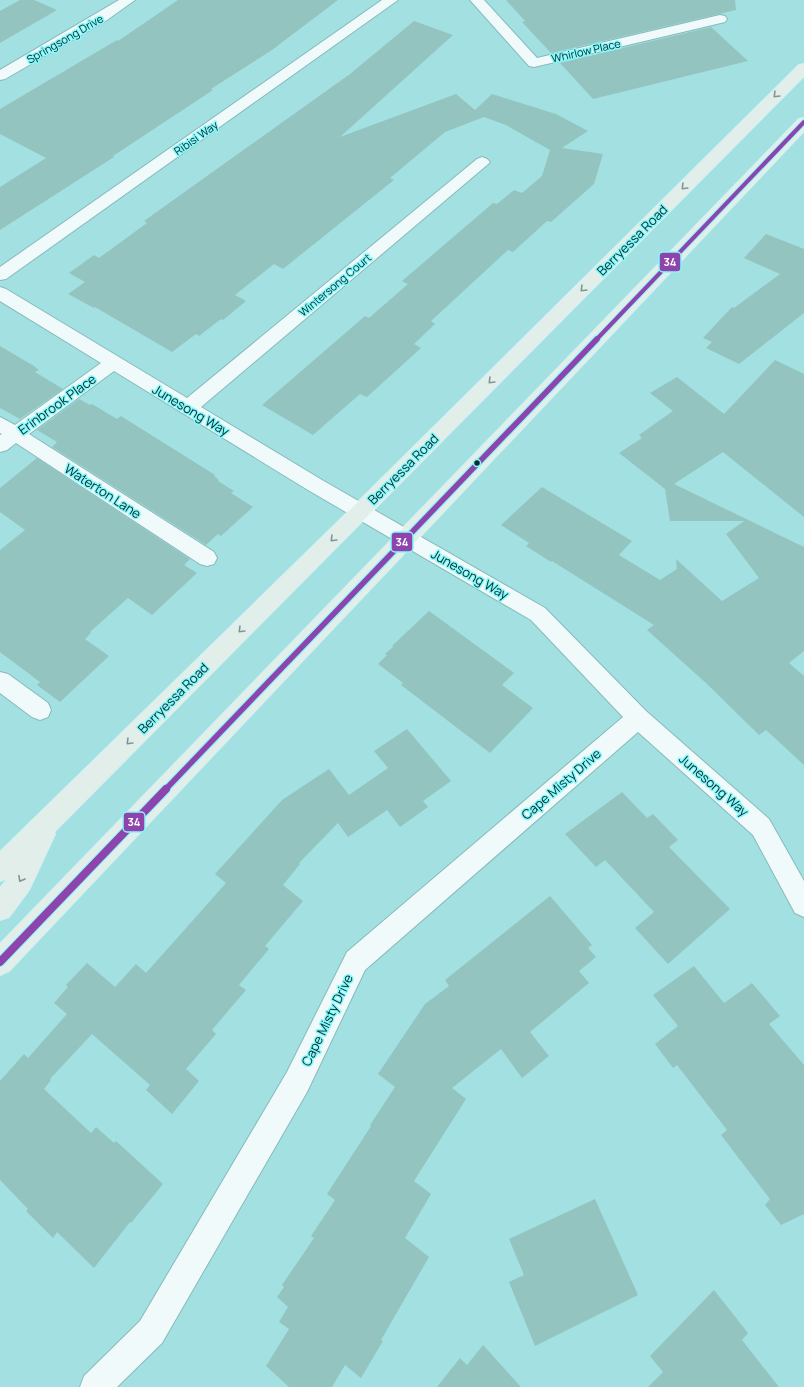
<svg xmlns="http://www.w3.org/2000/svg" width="804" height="1387" viewBox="0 0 804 1387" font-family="Manrope,sans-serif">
<rect width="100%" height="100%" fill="#a2e0e1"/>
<!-- building -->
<path fill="#94c4c0" d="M20,0H34L57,10L0,43V11Z
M178,0H338L272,50L211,89L213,90L113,156L114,157L0,230V187L46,158L0,134V109L117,40L118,41Z
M506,0H735L736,10L551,53L522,22L525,21Z
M414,21L453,35L340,137L456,94L475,110L492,94L556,114L588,131L562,148L603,154L594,184L551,222L547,221L513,252L508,250L443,310L431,321L435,324L414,344L421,348L367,397L360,394L313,435L262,405L365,316L369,318L408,284L402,281L493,203L497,204L514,190L522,193L542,176L550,150L506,125L484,117L445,132L390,178L394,180L283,269L274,264L235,295L246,301L223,320L221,319L199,336L196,334L172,352L95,307L94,308L68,294L85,282L69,273L94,255L99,258L147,223L144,221L350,74Z
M711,27L748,61L593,99L560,63Z
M766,234L804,249V313L739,364L706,348L712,342L703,338L732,307L734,308L780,274L744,258Z
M0,346L34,366L39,370L35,372L63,389L20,419L0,408Z
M775,360L804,374V517L723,452L674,484L804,547V651L789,663L804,676V765L766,730L759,735L706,683L647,630L654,625L552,561L551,562L526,546L529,543L501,525L542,487L632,541L619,555L660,580L677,569L676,559L722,601L759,578L726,534L744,521H670L665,489L619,453L642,438L639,435L673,411L650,393L677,377L724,414Z
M79,399L90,405L92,404L117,419L121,416L215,475L214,476L219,480L218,481L234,491L231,493L253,507L221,536L218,534L206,545L52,447L57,442L37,430Z
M37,458L190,559L184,565L197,573L152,615L128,598L90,632L91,633L85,639L109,656L60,702L37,685L40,682L0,652V550L25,530L0,512V488Z
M429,611L514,673L502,685L533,708L490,753L401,685L403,683L378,664L387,655L385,654L393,647L392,646Z
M407,729L451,781L423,801L428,807L400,827L387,810L348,837L338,823L299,863L300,864L283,885L303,901L265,946L269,949L239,985L246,990L212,1030L216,1034L186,1069L199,1081L172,1114L146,1090L150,1085L92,1034L50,1079L51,1080L44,1089L91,1133L96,1127L114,1143L116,1141L163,1184L131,1223L130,1222L94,1268L57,1232L53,1238L26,1211L28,1209L0,1180V1081L24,1054L28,1058L67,1014L54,1003L68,987L66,985L87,963L115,987L136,964L146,973L226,883L215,874L282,800L329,769L349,795L388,768L374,751Z
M622,792L647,818L653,814L678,840L669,847L730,909L668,964L635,928L654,912L605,860L596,867L565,834Z
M550,896L592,945L588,948L596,957L579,971L589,983L530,1032L549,1056L522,1078L501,1049L452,1088L466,1099L414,1181L431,1194L405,1238L429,1257L381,1340L383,1341L361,1378L345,1365L332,1387H289L266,1366L289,1329L279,1322L288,1307L277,1297L284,1287L282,1285L314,1238L311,1236L335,1200L327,1194L371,1126L370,1125L395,1087L378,1074L425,1004L449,986L445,980Z
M694,966L724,1003L752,983L780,1016L769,1024L804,1065V1214L781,1225L765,1205L770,1199L721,1135L727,1130L677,1065L673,1068L655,1044L678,1026L653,995Z
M595,1199L638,1295L535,1346L509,1282L524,1275L509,1239Z
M714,1290L748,1333L742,1340L779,1387H648L663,1372L650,1356Z
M483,1345L521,1387H437L460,1358L467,1365Z"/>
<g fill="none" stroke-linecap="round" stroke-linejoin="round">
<!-- minor casing -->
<g stroke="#88babb" stroke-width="2">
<path id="minor" d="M119,0H135L107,20L5,79L0,80V70Z
M382,0H398L6,279L0,280V267Z
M470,0H484L537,58L720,15L725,16L727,19L725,22L534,67L529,66Z
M482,157L487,159L490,162L487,165L201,407L322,480L545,608L646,711L769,819L804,881V917L795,913L753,835L638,732L365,970L307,1092L162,1343L117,1387H80L84,1376L140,1321L287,1072L347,952L623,717L531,620L308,490L114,371L29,434L214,552L217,558L214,564L207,566L200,564L16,443L7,450L0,452V435L2,434L0,433V417L15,425L101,363L0,301V287L6,289L187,398L477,159Z
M0,672L8,674L48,703L51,710L48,717L40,720L32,717L0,693Z"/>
</g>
<!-- major casing -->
<g stroke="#d5f1f2" stroke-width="2">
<path id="major" d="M804,64V76L54,832L55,834L29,890L9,917L0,920V888L9,877L0,881V852L354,506L799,65Z
M804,118V131L9,971L0,975V944L799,119Z"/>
</g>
<!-- minor -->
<use href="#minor" fill="#f1fafa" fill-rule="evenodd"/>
<!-- major -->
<use href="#major" fill="#e1eeea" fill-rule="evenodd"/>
<!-- bus-1-far2 casing -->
<g stroke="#88f8fb" stroke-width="6">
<path id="bus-1-far2" d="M596,340L804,122"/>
</g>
<!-- bus-1-far1 casing -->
<g stroke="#88f8fb" stroke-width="8">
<path id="bus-1-far1" d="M165,790L597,339"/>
</g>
<!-- bus-1 casing -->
<g stroke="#88f8fb" stroke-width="10">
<path id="bus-1" d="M0,962L166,789"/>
</g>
<!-- bus-1-far2 -->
<use href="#bus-1-far2" stroke="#8e44ad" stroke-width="4"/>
<!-- bus-1-far1 -->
<use href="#bus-1-far1" stroke="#8e44ad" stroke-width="5.5"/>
<!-- bus-1 -->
<use href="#bus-1" stroke="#8e44ad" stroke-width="8"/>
</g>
<!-- one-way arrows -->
<defs><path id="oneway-chevron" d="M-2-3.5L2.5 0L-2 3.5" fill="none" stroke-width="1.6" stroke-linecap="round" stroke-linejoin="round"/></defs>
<g stroke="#7e9795">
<use href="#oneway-chevron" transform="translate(776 95) rotate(135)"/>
<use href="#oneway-chevron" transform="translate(684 187) rotate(135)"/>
<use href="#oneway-chevron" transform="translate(583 289) rotate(135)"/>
<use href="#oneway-chevron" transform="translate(491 381) rotate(135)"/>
<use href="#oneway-chevron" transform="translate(333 539) rotate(135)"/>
<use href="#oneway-chevron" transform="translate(241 630) rotate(135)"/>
<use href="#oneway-chevron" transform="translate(129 742) rotate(135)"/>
<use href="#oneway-chevron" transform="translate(21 879) rotate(119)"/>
</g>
<!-- markers -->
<circle fill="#052c2d" stroke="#88f8fb" stroke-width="1.5" cx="477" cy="463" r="3.5"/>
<g text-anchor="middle" stroke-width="3" stroke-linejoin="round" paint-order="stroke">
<!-- far-street labels -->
<g font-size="11" fill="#052c2d" stroke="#88f8fb">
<text transform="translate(65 39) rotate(-30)" y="4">Springsong Drive</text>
<text transform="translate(586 51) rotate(-13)" y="4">Whirlow Place</text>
<text transform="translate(196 138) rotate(-35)" y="4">Ribisi Way</text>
<text transform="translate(335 285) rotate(-40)" y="4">Wintersong Court</text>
</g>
<!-- street labels -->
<g font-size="13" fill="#052c2d" stroke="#88f8fb">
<text transform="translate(632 240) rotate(-45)" y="5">Berryessa Road</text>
<text transform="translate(57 404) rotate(-36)" y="5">Erinbrook Place</text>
<text transform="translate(191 410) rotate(31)" y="5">Junesong Way</text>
<text transform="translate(403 469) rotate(-45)" y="5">Berryessa Road</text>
<text transform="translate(103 491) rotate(33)" y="5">Waterton Lane</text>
<text transform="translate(470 574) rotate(30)" y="5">Junesong Way</text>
<text transform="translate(173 698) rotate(-45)" y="5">Berryessa Road</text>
<text transform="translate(561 784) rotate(-41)" y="5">Cape Misty Drive</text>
<text transform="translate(714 785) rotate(41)" y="5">Junesong Way</text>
<text transform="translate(327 1020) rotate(-64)" y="5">Cape Misty Drive</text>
</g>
</g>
<g stroke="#88f8fb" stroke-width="1.5">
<rect x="659" y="252" width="22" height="20" rx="4" fill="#8e44ad"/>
<rect x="391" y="532" width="22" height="20" rx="4" fill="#8e44ad"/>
<rect x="123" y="812" width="22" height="20" rx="4" fill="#8e44ad"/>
</g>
<g font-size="11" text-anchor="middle" font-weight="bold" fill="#fff">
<text x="670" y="266">34</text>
<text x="402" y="546">34</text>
<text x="134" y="826">34</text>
</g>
</svg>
